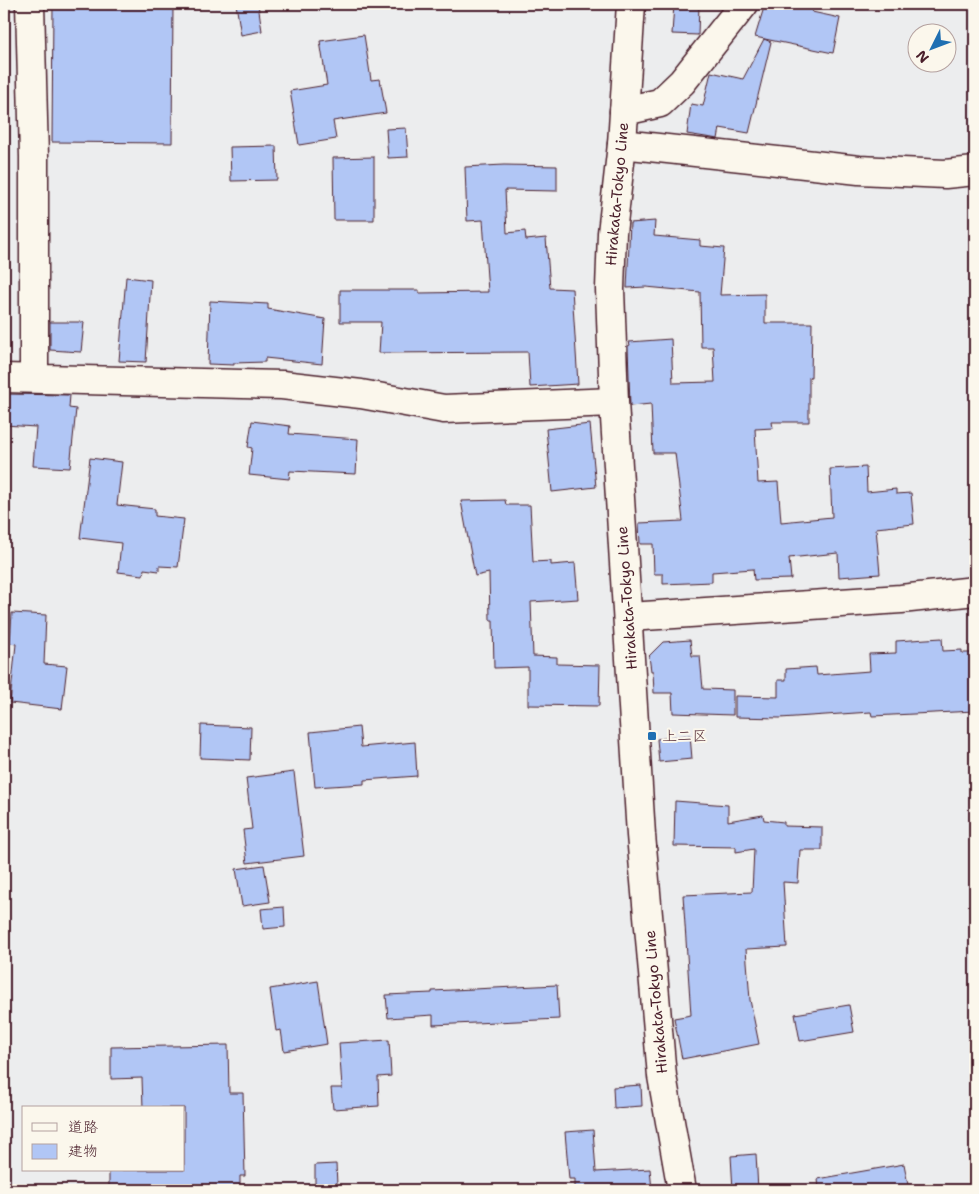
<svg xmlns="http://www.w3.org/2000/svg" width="979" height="1194" viewBox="0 0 979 1194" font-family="'Shantell Sans','Klee One',sans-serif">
<rect width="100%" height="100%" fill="#ecedee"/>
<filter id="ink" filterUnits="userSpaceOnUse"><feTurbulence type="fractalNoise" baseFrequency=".02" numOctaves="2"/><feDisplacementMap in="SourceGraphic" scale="10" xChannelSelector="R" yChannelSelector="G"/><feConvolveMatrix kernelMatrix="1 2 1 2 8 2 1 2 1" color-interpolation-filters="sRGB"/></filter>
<g filter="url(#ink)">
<!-- building -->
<path fill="#b1c6f5" stroke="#4a1f2b" d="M53,4H173L172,143L52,142Z
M236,4H258L262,31L241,35Z
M674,4H699L698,35L672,34Z
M765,4H788L813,9L812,12L840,18L833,53L755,37Z
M364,35L371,80L380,79L386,113L333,121L336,139L299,145L290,91L327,85L320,41Z
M764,39L771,42L749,133L720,128L718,139L687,134L691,104L703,106L711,72L743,79Z
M406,128L408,157L388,158L386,129Z
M276,146L277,180L231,181L230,147Z
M374,157V220H334L333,158Z
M504,165L557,166V191L505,190L507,233L525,231L526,240L546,238L550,288L572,289L578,384L530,387L528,352L379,353L381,322H340V290H419V293L488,292L483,220L467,221L465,167Z
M655,221L654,236L700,240V246L724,248L720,295L765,294V323H812L811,377H809V422H772L773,428L755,429L758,483L778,482L781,522L832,517L830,469L866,467L867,492L896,489V494L911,493L914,524L876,528L880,574L839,577L838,553L789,558L791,579L754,580L753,569L712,572V582L663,584V574H654L653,544H640L639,523L683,521L675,453H653L651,404L630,406L628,346L630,345L629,342L671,339L673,383L715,382L713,347H701L700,292L646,287L627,288L630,223Z
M126,277L151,280L146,362L119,361Z
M210,301L268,304V309L325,319L322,364L265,358V362L234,363V365L208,364Z
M50,322H84L81,352L50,350Z
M4,394L70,395L69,408L76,409L70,468L33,466L36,427L4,425Z
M252,421L290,426L289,434L358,439L356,474L290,471L289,479L249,475L252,448L248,447Z
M590,424L596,487L552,492L546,429Z
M90,458L122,462L117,505L155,509V516L184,519L178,567L159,566V571L144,569L143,575L118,572L121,543L80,538Z
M505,500L506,505H530L533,562L551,561V565L575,563L578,599L531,602L533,656L557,657V664L600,665L599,706L528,705V667L494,668L493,620H490L489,573L475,576L461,501Z
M12,613L46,615L44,664L67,666L62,709L10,703L16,644L10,643Z
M942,638L943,651L962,650V653H975V711L872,716L871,712L780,718L735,717V696L778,697V680H786V669L816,667L817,675L870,671L869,654L896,653V641Z
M690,640L692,656H700L703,689L733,690V715L673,713L672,693H654L653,671H651L649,656L663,642Z
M201,725L251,727L250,760L200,758Z
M359,727L361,747L415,742L417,776L364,780V784L315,787L310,732Z
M690,735L692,759L659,762L657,739Z
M294,772L304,856L247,863L243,830L252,829L246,778Z
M675,801L728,805V821L763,815L764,820L784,822V826L822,827V850H800L798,883L783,882L787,947L746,949L750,1000L759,1044L682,1059L674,1018L691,1015L683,895L752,892L754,849L736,852V847L674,846Z
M264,865L270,902L242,906L236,869Z
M284,907L285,927L263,929L261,909Z
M318,981L327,1044L284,1051L281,1030L276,1031L270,989Z
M557,985L559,1019L433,1025V1015L388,1018L386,995L432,993V991Z
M849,1005L854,1032L800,1041L795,1014Z
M389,1040L391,1076L378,1077L379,1106L333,1109L331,1088H342L339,1043Z
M228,1045L229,1093H243L245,1176H240V1190H109V1170H184V1108H143L142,1078L111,1079V1047Z
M641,1085L642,1106L614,1108L613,1087Z
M593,1130L596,1172L650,1169L652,1190H575V1179H569L565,1132Z
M756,1154L758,1190H733L731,1156Z
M336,1164L337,1185L315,1186V1165Z
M904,1164L909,1190H819L818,1179Z"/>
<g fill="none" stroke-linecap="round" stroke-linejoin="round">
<!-- minor casing -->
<g stroke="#4a1f2b" stroke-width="31">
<path id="minor" d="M30,4L34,157V378
M624,111L660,103L682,82L744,4
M622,144L859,170L945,174L975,171
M4,378L282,385L361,394L444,409L614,402"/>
</g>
<!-- tertiary casing -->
<g stroke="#4a1f2b" stroke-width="31">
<path id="tertiary" d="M629,617L901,599L975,591"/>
</g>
<!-- secondary casing -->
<g stroke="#4a1f2b" stroke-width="31">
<path id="secondary" d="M631,4L622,144L612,233L610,289L614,402L641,835L662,1076L682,1190"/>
</g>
<!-- minor -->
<use href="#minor" stroke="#fbf7ec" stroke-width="28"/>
<!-- tertiary -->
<use href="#tertiary" stroke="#fbf7ec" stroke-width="28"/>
<!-- secondary -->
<use href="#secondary" stroke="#fbf7ec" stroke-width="28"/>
</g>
</g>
<!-- markers -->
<rect fill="#1f6fb2" stroke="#fbf7ec" stroke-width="2" x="647" y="731" width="10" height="10" rx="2.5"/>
<g text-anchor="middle" stroke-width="4" stroke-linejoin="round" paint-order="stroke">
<!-- street labels -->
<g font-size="15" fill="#4a1f2b" stroke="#fbf7ec">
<text transform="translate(617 194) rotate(-85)" y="5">Hirakata-Tokyo Line</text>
<text transform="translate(627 598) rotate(-94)" y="5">Hirakata-Tokyo Line</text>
<text transform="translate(656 1002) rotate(-95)" y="5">Hirakata-Tokyo Line</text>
</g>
<!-- poi labels -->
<g font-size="15" fill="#4a1f2b" stroke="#fbf7ec" text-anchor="start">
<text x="662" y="741">上二区</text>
</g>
</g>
<!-- margin -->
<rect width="979" height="1194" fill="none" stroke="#fbf7ec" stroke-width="20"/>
<rect x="10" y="10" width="959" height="1174" fill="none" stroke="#4a1f2b" stroke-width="2" filter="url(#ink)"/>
<!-- legend -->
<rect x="22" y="1106" width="162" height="65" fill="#fbf7ec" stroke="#b4a19f"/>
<rect x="32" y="1123" width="25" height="8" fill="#fbf7ec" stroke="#b4a19f"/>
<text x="68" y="1132" font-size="15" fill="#4a1f2b">道路</text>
<rect x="32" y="1144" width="25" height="15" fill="#b1c6f5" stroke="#b4a19f"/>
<text x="68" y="1156" font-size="15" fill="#4a1f2b">建物</text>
<!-- north arrow -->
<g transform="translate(932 48) rotate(228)"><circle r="24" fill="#fbf7ec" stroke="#b4a19f"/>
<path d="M0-4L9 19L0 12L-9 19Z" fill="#1f6fb2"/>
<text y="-8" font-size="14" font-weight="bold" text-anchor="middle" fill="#4a1f2b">N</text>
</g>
</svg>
